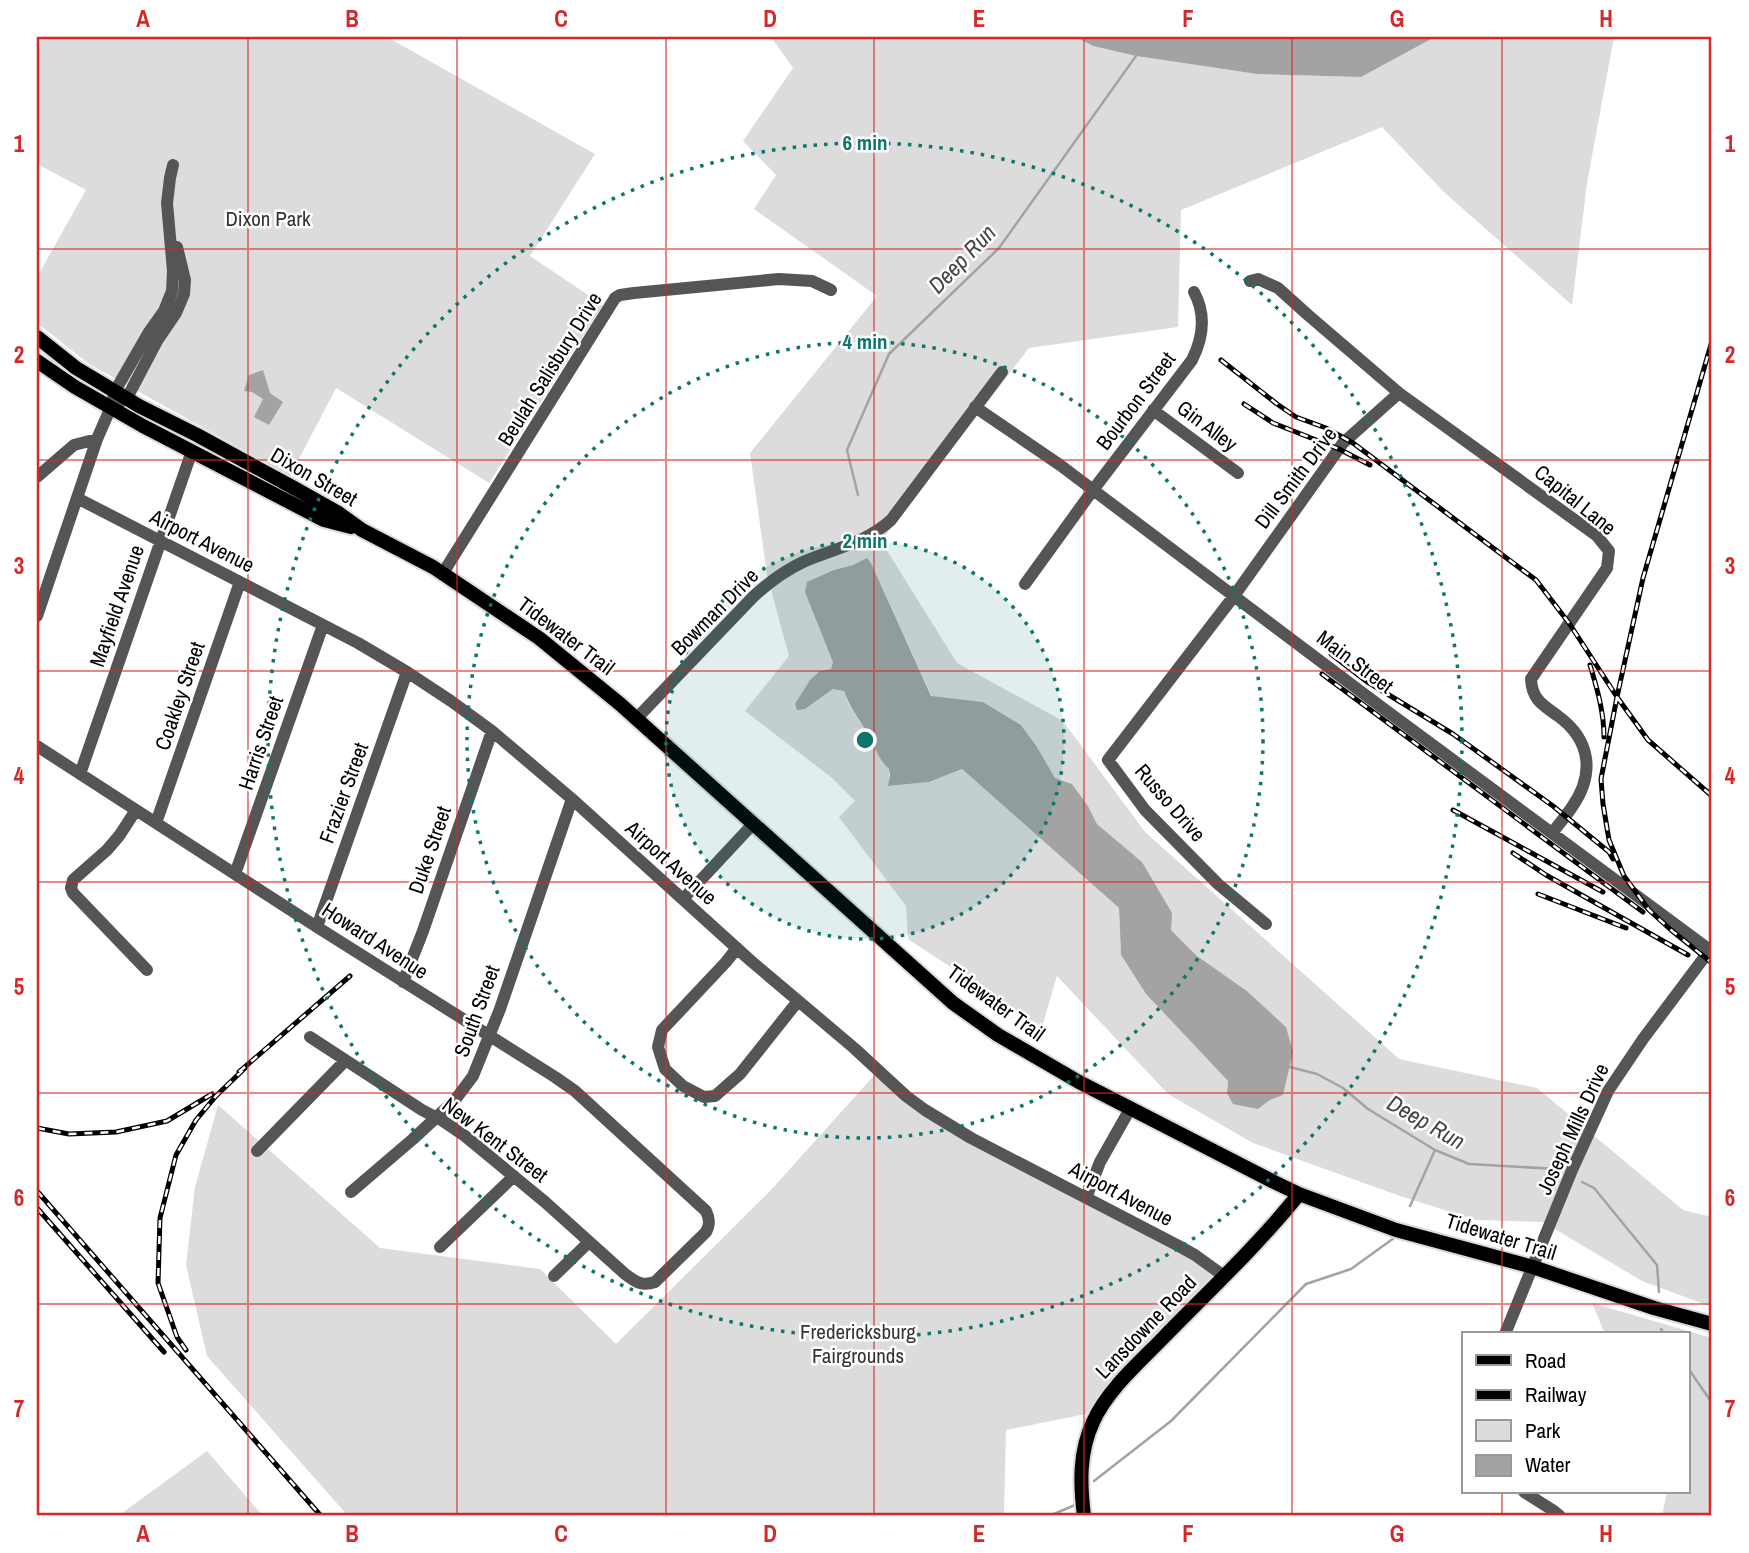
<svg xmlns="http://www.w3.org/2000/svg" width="1749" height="1553" viewBox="0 0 1749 1553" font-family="'Archivo Narrow',sans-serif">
<rect width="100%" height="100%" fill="#fff"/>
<!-- green -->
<path fill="#dcdcdc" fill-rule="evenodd" d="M37,37H387L595,154L530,256L603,305L489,483L336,388L290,476L89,364L37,323V277L86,190L37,164Z
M771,37H1076L1093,46L1136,56L1257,74L1361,77L1435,37H1614L1587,183L1572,305L1444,192L1382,127L1181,210L1178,327L1029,348L881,541L957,663L1063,721L1145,832L1399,1059L1537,1088L1683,1210L1712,1217V1307L1642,1281L1543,1222L1476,1220L1400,1196L1253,1143L1168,1094L1057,976L1042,1027L908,939L906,906L839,817L855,801L832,778L745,711L789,656L767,575L750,453L877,296L754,209L776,175L743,141L793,68ZM867,559L871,563L932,697L983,702L1021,725L1037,747L1055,778L1072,784L1088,806L1097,824L1142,862L1171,930L1197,956L1247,991L1286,1027L1283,1095L1270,1100L1258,1109L1227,1093L1228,1081L1146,994L1121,955L1119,908L962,769L929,782L889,786V769L847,701L844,691L833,689L805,709L820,671L831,669L833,662L834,570L853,565Z
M878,1071L906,1096L1158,1236L1214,1275L1108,1383L1086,1414L1006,1430L1004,1514L1011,1516H348L207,1356L186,1265L195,1187L218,1105L380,1248L540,1269L616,1344L770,1191Z
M1592,1303L1712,1338V1516H1662L1667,1492H1688V1334H1605Z
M207,1451L263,1516H118Z"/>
<!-- water -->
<path fill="#a3a3a3" d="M1076,37H1435L1361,77L1257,74L1136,56L1093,46Z
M263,370L270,393L283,402L269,425L254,417L263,399L252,392L244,391L249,375Z
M867,558L871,563L931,696L983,702L1021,725L1037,747L1055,778L1072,784L1088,806L1097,824L1142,862L1172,913L1171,930L1197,956L1247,991L1286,1027L1293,1052L1283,1095L1270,1100L1258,1109L1233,1104L1227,1093L1228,1081L1146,994L1121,955L1119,908L962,769L929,782L888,786L890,775L889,769C878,759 873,743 866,731C858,717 849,706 844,691L833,689L805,709L797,710L795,704L810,680L820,671L831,669L833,662L805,592L807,582L834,570L853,565Z"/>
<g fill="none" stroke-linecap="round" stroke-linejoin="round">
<!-- stream -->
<path stroke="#a3a3a3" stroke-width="2.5" d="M858,495L847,450L889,354L999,248L1136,56
M1290,1067L1317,1074L1343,1088L1368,1109L1435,1150L1469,1164L1557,1169
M1582,1182L1594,1188L1657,1265L1659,1292
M1410,1206L1435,1150
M1661,1329L1664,1334
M1688,1368L1712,1403
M1094,1481L1171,1421L1306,1284L1351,1269L1394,1238
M1049,1516L1075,1505"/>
<!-- major casing -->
<g stroke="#dbdbdb" stroke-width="18">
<path id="major" d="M37,337L76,368L101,383L139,406L197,435L294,488L337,512L362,530L433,567L539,638L620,704L953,1003L998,1035L1079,1082L1274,1182L1299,1194L1396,1230L1533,1267L1654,1308L1712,1324
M37,361L75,387L143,426L324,520L351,527
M1084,1516C1080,1484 1079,1452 1093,1422C1107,1390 1140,1362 1164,1337C1210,1290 1258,1245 1299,1194"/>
</g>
<!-- minor -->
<path stroke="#555" stroke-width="12" d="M1250,281L1258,279L1278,288L1308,315L1399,393L1597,536L1609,551L1607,568L1531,679C1532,700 1543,705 1558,716C1591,740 1595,774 1572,807C1566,816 1559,824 1552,833
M120,402L127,398L157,341L176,313L184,294L185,280L177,247
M975,407L1060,465L1380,706L1710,950
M1153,410L1238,473
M37,477L74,445L97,439
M77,498L358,643L407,672L451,701L492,731L572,799L751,961L854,1048L906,1096L925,1110L971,1138L1177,1245L1195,1255L1224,1276
M443,573L615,298L620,295L634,293L779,279L812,281L831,290
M1025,584L1093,490L1192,360C1203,338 1206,314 1194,292
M37,616L97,439L111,407L115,391L149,332L164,311L172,291L173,271L167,203L170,178L173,165
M636,719L753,597C768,583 784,571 803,562C833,549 866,543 891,520L1002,372
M37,746L317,927L555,1077L575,1091L706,1211C710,1219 710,1225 706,1232L655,1282C641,1287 635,1281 625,1274L545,1202L465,1136L443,1121L422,1110L310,1037
M80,774L192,451
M136,810L119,836L107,850L73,880L71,888L73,893L147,970
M156,823L240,582
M235,874L323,625
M683,899L753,824
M1266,924L1218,884L1145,810L1108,760L1234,596L1343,443L1399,393
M317,927L407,672
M737,948L726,962L662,1030L658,1047L665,1069L683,1086L704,1097L715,1096L740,1074L798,1001
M403,982L423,931L492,731
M257,1151L345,1061
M351,1192L413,1139L455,1100L473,1076L500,1009L572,799
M1086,1198L1100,1162L1130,1109
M440,1247L514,1176
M554,1276L589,1242
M1505,1334L1572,1170L1608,1091L1643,1039L1712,947
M1524,1492L1554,1511L1560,1516"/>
<!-- major -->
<use href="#major" stroke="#000" stroke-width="14"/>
<!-- rail casing -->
<g stroke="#000" stroke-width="5">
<path id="rail" d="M1712,341L1643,578L1617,697L1601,779L1603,804L1609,840L1624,876L1649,910L1671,930L1712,963
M1221,360L1277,404L1296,417L1326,428L1353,443L1536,580L1569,623L1617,697L1648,740L1712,796
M1244,404L1273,423L1339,449L1370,465
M1331,654L1366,681L1453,734L1553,806L1609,852L1613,859
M1590,665C1597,688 1604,712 1604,737
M1322,674L1643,912
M1453,810L1603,892
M1513,853L1546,875L1688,955
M1538,894L1626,928
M239,1072L350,976
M37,1128L69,1134L116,1132L167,1121L212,1094
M37,1191L321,1516
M37,1208L164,1352
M186,1350L177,1337L158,1283L160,1218L176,1155L196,1120L216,1096L245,1068"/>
</g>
<!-- rail -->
<use href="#rail" stroke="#fff" stroke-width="2.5" stroke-dasharray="8" stroke-linecap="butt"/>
</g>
<!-- grid -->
<path fill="none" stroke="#d62828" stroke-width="2" stroke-opacity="0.55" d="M248,37V1516M457,37V1516M666,37V1516M874,37V1516M1084,37V1516M1292,37V1516M1502,37V1334M37,249H1712M37,460H1712M37,671H1712M37,882H1712M37,1093H1712M37,1304H1712M1502,1492V1516"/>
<!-- distance rings -->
<circle cx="865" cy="740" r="199" fill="#0f766e" fill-opacity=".12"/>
<g fill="none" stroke="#0f766e" stroke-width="3.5" stroke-dasharray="3.5 7">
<circle cx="865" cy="740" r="199"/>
<circle cx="865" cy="740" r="398"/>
<circle cx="865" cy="740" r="597"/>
</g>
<g text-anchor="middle" stroke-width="5" stroke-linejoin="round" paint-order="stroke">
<!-- park labels -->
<g font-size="21" fill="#333" stroke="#fff">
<text x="268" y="226">Dixon Park</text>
<text x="858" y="1339">Fredericksburg<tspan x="858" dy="24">Fairgrounds</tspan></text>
</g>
<!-- street labels -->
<g font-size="21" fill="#000" stroke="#fff">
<text transform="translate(550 369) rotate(-58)" y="7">Beulah Salisbury Drive</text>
<text transform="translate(1136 401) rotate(-53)" y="7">Bourbon Street</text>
<text transform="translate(1207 426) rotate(37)" y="7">Gin Alley</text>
<text transform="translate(314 477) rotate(30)" y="7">Dixon Street</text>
<text transform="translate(1296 478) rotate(-53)" y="7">Dill Smith Drive</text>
<text transform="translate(1575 500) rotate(39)" y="7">Capital Lane</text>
<text transform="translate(202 541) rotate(27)" y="7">Airport Avenue</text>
<text transform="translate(117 606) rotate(-71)" y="7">Mayfield Avenue</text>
<text transform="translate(715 612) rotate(-45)" y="7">Bowman Drive</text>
<text transform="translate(566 636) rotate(37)" y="7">Tidewater Trail</text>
<text transform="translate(1355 662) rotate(37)" y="7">Main Street</text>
<text transform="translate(180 696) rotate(-71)" y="7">Coakley Street</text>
<text transform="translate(261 743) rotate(-71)" y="7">Harris Street</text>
<text transform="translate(344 793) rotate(-70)" y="7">Frazier Street</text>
<text transform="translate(1170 803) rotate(49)" y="7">Russo Drive</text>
<text transform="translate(430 850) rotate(-71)" y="7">Duke Street</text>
<text transform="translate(671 863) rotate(42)" y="7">Airport Avenue</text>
<text transform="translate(375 941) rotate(33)" y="7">Howard Avenue</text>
<text transform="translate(996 1003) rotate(36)" y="7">Tidewater Trail</text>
<text transform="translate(477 1011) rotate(-70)" y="7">South Street</text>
<text transform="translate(1573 1129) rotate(-65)" y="7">Joseph Mills Drive</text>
<text transform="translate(495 1140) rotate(37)" y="7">New Kent Street</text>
<text transform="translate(1121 1194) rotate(28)" y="7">Airport Avenue</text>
<text transform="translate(1501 1237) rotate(17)" y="7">Tidewater Trail</text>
<text transform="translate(1146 1327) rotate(-46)" y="7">Lansdowne Road</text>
</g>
<!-- water labels -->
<g font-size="23" font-style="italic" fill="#444" stroke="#fff">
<text transform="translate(962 259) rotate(-46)" y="8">Deep Run</text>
<text transform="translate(1426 1122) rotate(30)" y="8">Deep Run</text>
</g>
</g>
<circle cx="865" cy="740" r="10" fill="#0f766e" stroke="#fff" stroke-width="3.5"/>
<g font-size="21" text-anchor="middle" font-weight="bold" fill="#0f766e" stroke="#fff" stroke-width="5" stroke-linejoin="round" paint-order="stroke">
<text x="865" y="150">6 min</text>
<text x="865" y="349">4 min</text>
<text x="865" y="548">2 min</text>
</g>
<!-- border -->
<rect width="1749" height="1553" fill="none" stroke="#ffffff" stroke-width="77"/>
<!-- legend -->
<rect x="1462" y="1332" width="228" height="161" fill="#ffffff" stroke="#999999" stroke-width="2"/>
<rect x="1476" y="1355" width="35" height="10" fill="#000000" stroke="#999999" stroke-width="2"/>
<text x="1525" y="1368" font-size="21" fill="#000000">Road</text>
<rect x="1476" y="1390" width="35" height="10" fill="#000000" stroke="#999999" stroke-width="2"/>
<text x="1525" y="1402" font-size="21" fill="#000000">Railway</text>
<rect x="1476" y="1420" width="35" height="21" fill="#dcdcdc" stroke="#999999" stroke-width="2"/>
<text x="1525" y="1438" font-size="21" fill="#000000">Park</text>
<rect x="1476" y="1455" width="35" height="21" fill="#a3a3a3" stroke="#999999" stroke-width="2"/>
<text x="1525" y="1472" font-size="21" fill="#000000">Water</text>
<rect x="38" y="38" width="1672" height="1476" fill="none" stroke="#d62828" stroke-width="2.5"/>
<g font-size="23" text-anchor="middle" font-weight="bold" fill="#d62828">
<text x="143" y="27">A</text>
<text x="352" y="27">B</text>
<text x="561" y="27">C</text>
<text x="770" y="27">D</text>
<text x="979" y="27">E</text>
<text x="1188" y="27">F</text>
<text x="1397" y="27">G</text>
<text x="1606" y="27">H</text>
<text x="19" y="152">1</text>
<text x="1730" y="152">1</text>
<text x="19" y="363">2</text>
<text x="1730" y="363">2</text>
<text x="19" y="574">3</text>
<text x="1730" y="574">3</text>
<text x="19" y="784">4</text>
<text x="1730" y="784">4</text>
<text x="19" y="995">5</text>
<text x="1730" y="995">5</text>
<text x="19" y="1206">6</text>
<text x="1730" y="1206">6</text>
<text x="19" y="1417">7</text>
<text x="1730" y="1417">7</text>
<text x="143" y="1542">A</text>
<text x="352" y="1542">B</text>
<text x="561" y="1542">C</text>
<text x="770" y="1542">D</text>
<text x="979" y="1542">E</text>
<text x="1188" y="1542">F</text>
<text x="1397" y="1542">G</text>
<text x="1606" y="1542">H</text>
</g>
</svg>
